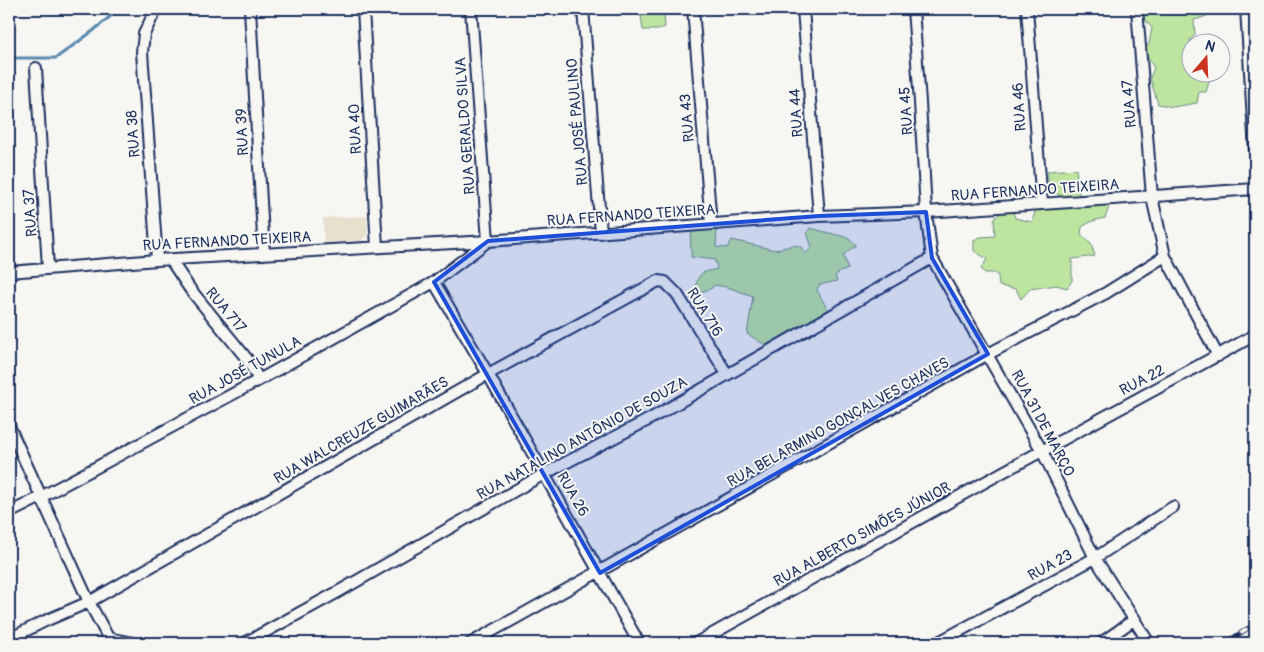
<svg xmlns="http://www.w3.org/2000/svg" width="1264" height="652" viewBox="0 0 1264 652" font-family="Pangolin,sans-serif">
<rect width="100%" height="100%" fill="#f6f6f2"/>
<filter id="ink" filterUnits="userSpaceOnUse"><feTurbulence type="fractalNoise" baseFrequency=".02" numOctaves="2"/><feDisplacementMap in="SourceGraphic" scale="10" xChannelSelector="R" yChannelSelector="G"/><feConvolveMatrix kernelMatrix="1 2 1 2 8 2 1 2 1" color-interpolation-filters="sRGB"/></filter>
<g filter="url(#ink)">
<!-- built -->
<path fill="#e8e0cf" d="M367,216L368,234L361,241L324,243L323,218Z"/>
<!-- green -->
<path fill="#bde5a0" stroke="#6c8a7f" d="M640,9H661L664,15L665,27L658,30H643Z
M1145,9H1205L1207,16L1194,20L1195,35L1190,40L1192,71L1190,73L1210,79L1206,92H1199L1197,103L1173,107L1158,104L1150,78L1154,68L1148,58L1145,47L1149,44L1152,28L1144,19Z
M1076,169L1079,194L1109,207L1105,218L1092,221L1082,227L1081,234L1091,244L1095,256L1072,259V281L1067,288L1056,285L1030,289L1021,299L1016,289L999,286L998,276L994,273H985L981,269L987,259L974,251V240L980,237L995,236L994,219L1003,211L1012,209L1015,218L1032,222L1036,209L1056,204L1060,196C1050,189 1047,183 1048,171Z
M810,228L849,238L856,245L843,255L848,269L840,272L835,276L837,281L819,285L817,290L825,305L831,312L820,328L810,336L795,338L769,347C761,343 755,338 747,334L753,296L727,287L714,285L712,288L701,292L696,285C699,271 704,272 717,269L715,260L691,257C692,247 688,240 693,230H717L716,247L727,248L732,240L775,250L794,245L801,247L805,254L812,247L807,233Z"/>
<g fill="none" stroke-linecap="round" stroke-linejoin="round">
<!-- stream -->
<path stroke="#5a88ae" stroke-width="3" d="M9,58H56L93,31L119,9"/>
<!-- minor casing -->
<g stroke="#1b2f5e" stroke-width="14">
<path id="minor" d="M156,9L144,34L142,52L157,260
M250,9L264,254
M363,9L377,247
M583,9L601,233
M693,9L711,224
M803,9L819,216
M913,9L920,102L926,212L932,258L1042,451L1095,558L1149,643
M1027,9L1042,204
M1246,9L1255,151
M36,68L48,268
M1165,256L1218,356
M170,259L190,289L247,359L259,380
M9,272L157,260L488,241L819,216L926,212L1255,189
M434,282L488,374L639,643
M9,426L89,602L111,643
M9,513L41,497L259,380L434,282L488,241L471,9
M108,638L133,643
M9,639L45,621L89,602L488,374L658,281L665,282L677,294L727,374
M245,643L336,593L544,474L648,420L932,258
M471,643L988,354L1106,293L1165,256L1152,197L1137,9
M696,643L1003,472L1255,335
M937,643L1095,558L1173,507
M1101,643L1135,619"/>
</g>
<!-- minor -->
<use href="#minor" stroke="#f6f6f2" stroke-width="10"/>
<!-- rail casing -->
<g stroke="#1b2f5e" stroke-width="5">
<path id="rail" d="M1225,643L1255,624"/>
</g>
<!-- rail -->
<use href="#rail" stroke="#f6f6f2" stroke-width="3" stroke-dasharray="9" stroke-linecap="butt"/>
</g>
</g>
<!-- marked area -->
<path fill="#1d4ed8" fill-opacity="0.2" stroke="#1d4ed8" stroke-width="4" stroke-linejoin="round" d="M926,212L932,258L988,354L600,573L434,282L488,241L819,216Z"/>
<g text-anchor="middle" stroke-width="4" stroke-linejoin="round" paint-order="stroke">
<!-- street labels -->
<g font-size="15" fill="#1b2f5e" stroke="#f6f6f2">
<text transform="translate(1129 104) rotate(-95)" y="5">RUA 47</text>
<text transform="translate(1019 107) rotate(-94)" y="5">RUA 46</text>
<text transform="translate(906 111) rotate(-94)" y="5">RUA 45</text>
<text transform="translate(796 113) rotate(-94)" y="5">RUA 44</text>
<text transform="translate(687 118) rotate(-95)" y="5">RUA 43</text>
<text transform="translate(577 122) rotate(-95)" y="5">RUA JOSÉ PAULINO</text>
<text transform="translate(465 126) rotate(-94)" y="5">RUA GERALDO SILVA</text>
<text transform="translate(355 129) rotate(-93)" y="5">RUA 40</text>
<text transform="translate(242 132) rotate(-93)" y="5">RUA 39</text>
<text transform="translate(133 134) rotate(-94)" y="5">RUA 38</text>
<text transform="translate(1035 190) rotate(-4)" y="5">RUA FERNANDO TEIXEIRA</text>
<text transform="translate(30 213) rotate(-94)" y="5">RUA 37</text>
<text transform="translate(631 215) rotate(-4)" y="5">RUA FERNANDO TEIXEIRA</text>
<text transform="translate(227 241) rotate(-3)" y="5">RUA FERNANDO TEIXEIRA</text>
<text transform="translate(226 310) rotate(50)" y="5">RUA 717</text>
<text transform="translate(705 312) rotate(58)" y="5">RUA 716</text>
<text transform="translate(245 370) rotate(-29)" y="5">RUA JOSÉ TUNULA</text>
<text transform="translate(1142 380) rotate(-28)" y="5">RUA 22</text>
<text transform="translate(838 422) rotate(-29)" y="5">RUA BELARMINO GONÇALVES CHAVES</text>
<text transform="translate(1043 423) rotate(62)" y="5">RUA 31 DE MARÇO</text>
<text transform="translate(361 430) rotate(-30)" y="5">RUA WALCREUZE GUIMARÃES</text>
<text transform="translate(582 438) rotate(-29)" y="5">RUA NATALINO ANTÔNIO DE SOUZA</text>
<text transform="translate(573 494) rotate(60)" y="5">RUA 26</text>
<text transform="translate(862 534) rotate(-29)" y="5">RUA ALBERTO SIMÕES JÚNIOR</text>
<text transform="translate(1050 565) rotate(-29)" y="5">RUA 23</text>
</g>
</g>
<!-- margin -->
<rect width="1264" height="652" fill="none" stroke="#f6f6f2" stroke-width="30"/>
<rect x="15" y="15" width="1234" height="622" fill="none" stroke="#1b2f5e" stroke-width="2" filter="url(#ink)"/>
<!-- north arrow -->
<g transform="translate(1206 58) rotate(19)"><circle r="24" fill="#f6f6f2" stroke="#9ea6b7"/>
<path d="M0-4L9 19L0 12L-9 19Z" fill="#c8321e"/>
<text y="-8" font-size="14" font-weight="bold" text-anchor="middle" fill="#1b2f5e">N</text>
</g>
</svg>
